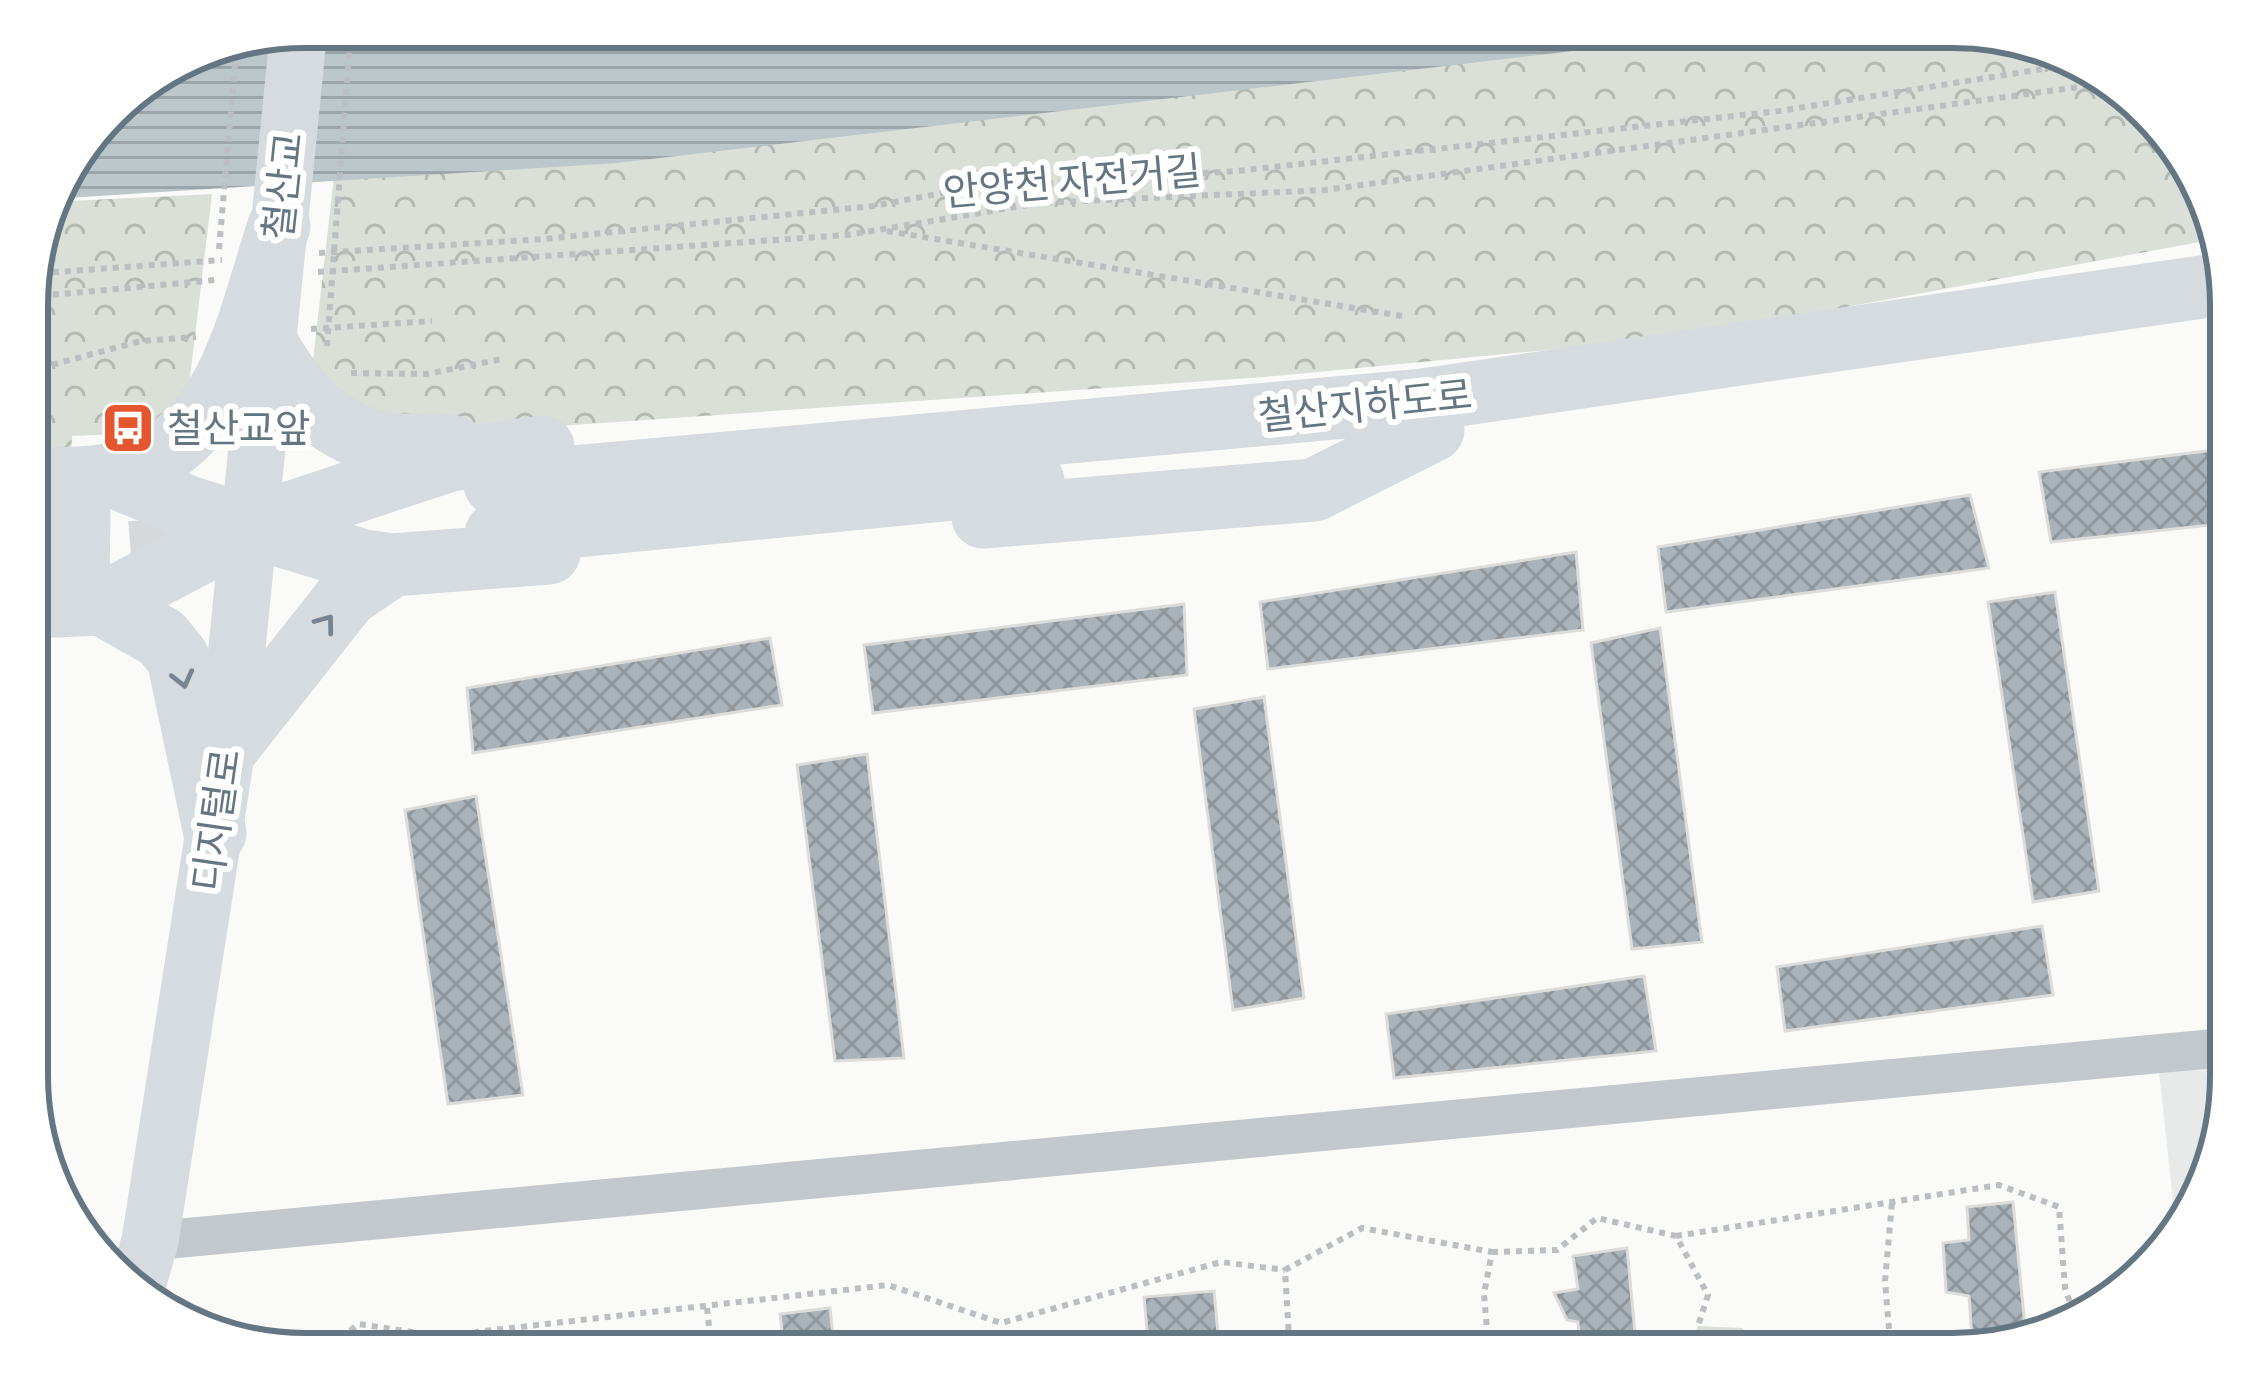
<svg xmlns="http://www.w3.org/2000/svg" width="2258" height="1381" viewBox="0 0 2258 1381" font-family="'Source Sans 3','Noto Sans KR',sans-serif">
<defs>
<pattern id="park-crowns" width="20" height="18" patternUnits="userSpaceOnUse" patternTransform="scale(3)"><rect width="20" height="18" fill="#dadfd7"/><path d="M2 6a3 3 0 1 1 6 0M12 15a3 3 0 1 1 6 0" fill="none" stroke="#b4b9b4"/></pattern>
<pattern id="water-rules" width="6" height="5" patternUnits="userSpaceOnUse" patternTransform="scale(3)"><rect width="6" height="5" fill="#bbc7cb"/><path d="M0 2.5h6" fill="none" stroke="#9ca6aa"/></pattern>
<pattern id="building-cross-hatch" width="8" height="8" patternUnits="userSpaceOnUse" patternTransform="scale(3)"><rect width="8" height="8" fill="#aab3b9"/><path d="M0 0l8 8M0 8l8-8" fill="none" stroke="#8e969c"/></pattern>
</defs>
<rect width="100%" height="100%" fill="#fafaf8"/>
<!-- built -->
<path fill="#e8e9e9" d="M2230,1047V1094L2185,1230L2177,1237L2157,1054Z"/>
<!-- park -->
<path fill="url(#park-crowns)" d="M351,27H1954L2107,73L2193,165L2216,239L1683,337L1264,377L442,434L310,387Z
M212,194L188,394L138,433L72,436L71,457L29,458V269L50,202Z
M1698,1326L1742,1328L1762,1351L1807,1331L1823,1353L1685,1354Z"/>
<!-- water -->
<path fill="url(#water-rules)" d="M305,27H1778L617,163L51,199C69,138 141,76 196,50C227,35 271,34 305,27Z"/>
<!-- building -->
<path fill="url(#building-cross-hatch)" stroke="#dcdcda" stroke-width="3" d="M2230,448V523L2051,542L2039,472Z
M1970,495L1989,568L1666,612L1658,547Z
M1576,552L1583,630L1268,669L1260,602Z
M2055,592L2099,891L2033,902L1988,602Z
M1184,604L1187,675L873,713L864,645Z
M1660,628L1702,942L1632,949L1591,643Z
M770,638L782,705L473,753L467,688Z
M1264,697L1304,998L1233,1010L1194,709Z
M867,754L904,1058L835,1061L797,765Z
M476,796L523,1095L448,1104L405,810Z
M2042,926L2053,995L1785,1031L1777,967Z
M1644,976L1656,1051L1394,1078L1386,1014Z
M2013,1202L2026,1337L1973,1353L1969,1296L1946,1292L1943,1243L1969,1240L1967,1207Z
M1627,1248L1637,1354H1581L1578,1322L1567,1320L1554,1293L1578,1289L1573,1256Z
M1214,1291L1220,1354H1149L1144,1297Z
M830,1308L835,1354H785L780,1314Z"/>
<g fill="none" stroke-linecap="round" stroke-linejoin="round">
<!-- primary-tunnel -->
<path stroke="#d5d9db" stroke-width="63" stroke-dasharray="63 32" stroke-linecap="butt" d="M36,560L219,546"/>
<!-- path -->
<path stroke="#bbbfc2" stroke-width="6" stroke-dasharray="6 6" stroke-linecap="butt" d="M887,231L1402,316
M219,249L237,41
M319,253L544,239L873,206L964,189L1237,171L1779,111L2074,64
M318,272L847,235L1040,203L1325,190L2115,82
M29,274L222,260
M29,297L215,280
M311,329L432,321
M327,346L351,27
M29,371L141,341L196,337
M351,373L427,374L502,359
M1676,1236L1999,1185L2059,1207L2065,1288L2076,1321
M1492,1252L1557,1250L1597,1218L1676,1236L1708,1295L1698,1326
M707,1308L712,1354
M1891,1353L1885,1281L1892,1202
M323,1354L358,1324L440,1336
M409,1354L437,1337
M461,1354L476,1332L888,1285L1001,1323L1221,1262L1285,1270
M1290,1354L1285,1270L1362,1228L1492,1252L1484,1294L1489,1354"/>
<!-- street -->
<path stroke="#c3c8cc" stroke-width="39" d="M150,1241L2230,1047"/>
<!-- secondary -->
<path stroke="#d6dbdf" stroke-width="57" d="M135,1292L150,1241L227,748L299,28"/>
<!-- primary -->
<path stroke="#d6dbdf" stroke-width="63" d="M267,344C294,393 331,436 389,444C412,448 434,440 456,448
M110,475L188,507L364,561L392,565L549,553
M29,479C56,478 87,480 113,474C228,447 247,322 279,226
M41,479L79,516L78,580L59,606
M495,484L1423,400L2229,283
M983,517L1314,490L1433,430
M496,534L1033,481
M29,560H36
M102,604L162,638L178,658L215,833
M29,607L102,604L251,526L450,460L543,447
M227,748L347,596L392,565"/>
</g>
<!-- one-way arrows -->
<defs><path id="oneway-chevron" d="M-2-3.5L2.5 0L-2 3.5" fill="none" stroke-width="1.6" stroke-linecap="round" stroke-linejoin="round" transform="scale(3)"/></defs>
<g stroke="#768591">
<use href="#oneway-chevron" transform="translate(326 623) rotate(-53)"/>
<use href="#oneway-chevron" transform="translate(183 679) rotate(76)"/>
</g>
<!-- icons -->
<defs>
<g id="bus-square" transform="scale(2.7)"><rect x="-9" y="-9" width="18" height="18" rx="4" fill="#e4572e" stroke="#fff"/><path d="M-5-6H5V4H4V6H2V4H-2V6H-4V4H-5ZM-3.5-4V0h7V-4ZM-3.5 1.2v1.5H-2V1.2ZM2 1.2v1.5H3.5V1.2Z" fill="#fff"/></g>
</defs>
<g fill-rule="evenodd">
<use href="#bus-square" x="128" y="428"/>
</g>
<g text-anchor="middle" stroke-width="12" stroke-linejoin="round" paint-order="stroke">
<!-- street labels -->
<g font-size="39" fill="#657683" stroke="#fff">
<text transform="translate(1072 181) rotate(-5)" y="14">안양천 자전거길</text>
<text transform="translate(283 186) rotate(-84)" y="14">철산교</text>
<text transform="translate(1365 405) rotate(-6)" y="14">철산지하도로</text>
<text transform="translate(216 820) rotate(-82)" y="14">디지털로</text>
</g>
<!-- poi labels -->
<g font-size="39" fill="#657683" stroke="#fff" text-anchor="start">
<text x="167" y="442">철산교앞</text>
</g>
</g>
<!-- crop -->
<path d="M0 0H2258V1381H0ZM305 48H1953A257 257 0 0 1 2210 305V1076A257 257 0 0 1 1953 1333H305A257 257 0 0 1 48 1076V305A257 257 0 0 1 305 48Z" fill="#fff" fill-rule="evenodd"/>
<path fill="none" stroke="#657683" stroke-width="6" d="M305 48H1953A257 257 0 0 1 2210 305V1076A257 257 0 0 1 1953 1333H305A257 257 0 0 1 48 1076V305A257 257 0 0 1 305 48Z"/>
</svg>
